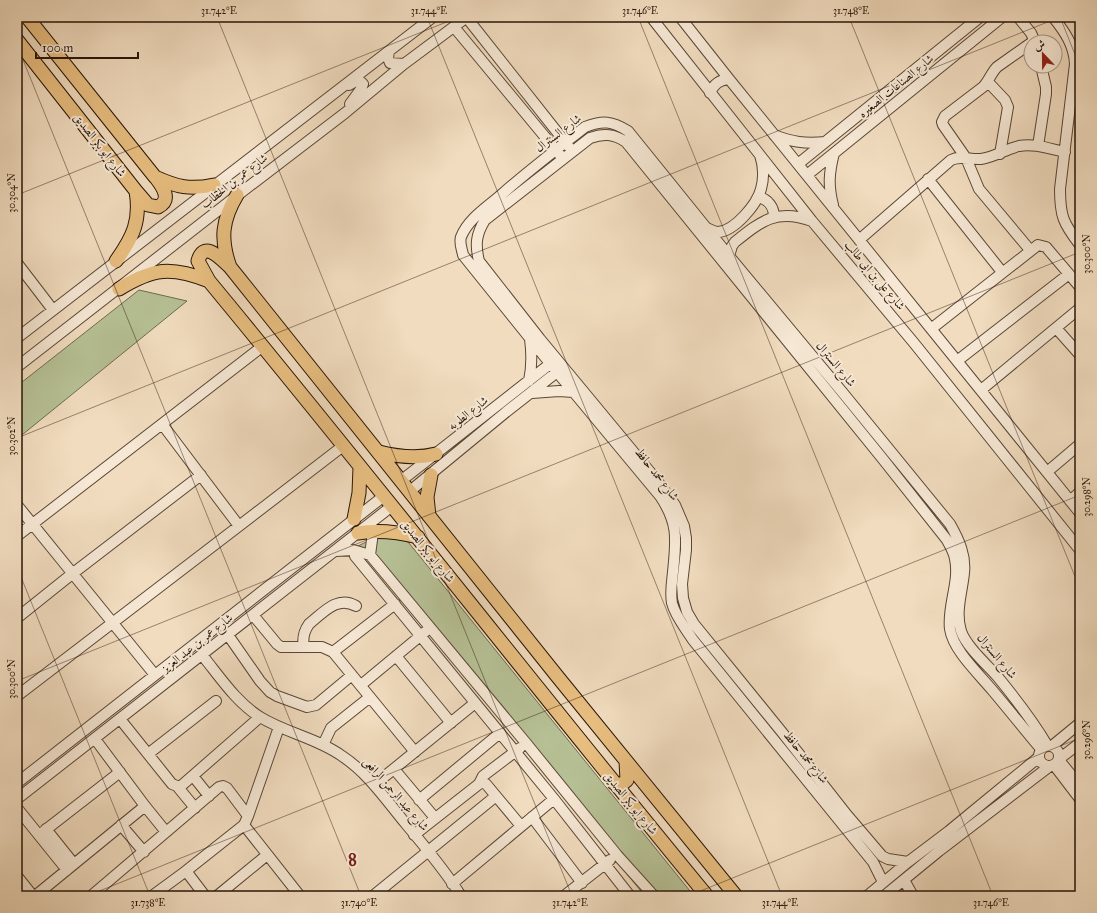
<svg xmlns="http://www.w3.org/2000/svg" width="1097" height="913" viewBox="0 0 1097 913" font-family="'IM FELL Great Primer',Amiri,serif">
<rect width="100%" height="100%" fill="#f1dcbf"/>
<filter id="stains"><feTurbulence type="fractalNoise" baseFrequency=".005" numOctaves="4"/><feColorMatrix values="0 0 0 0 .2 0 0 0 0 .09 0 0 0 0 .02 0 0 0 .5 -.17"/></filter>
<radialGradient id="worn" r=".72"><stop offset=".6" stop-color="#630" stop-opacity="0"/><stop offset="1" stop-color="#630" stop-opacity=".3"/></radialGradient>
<!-- green -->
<path fill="#b6c195" stroke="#6e6b4e" d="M139,290L187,301L17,439V386Z
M383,536H399L409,543L694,896H645L358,546L370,540Z"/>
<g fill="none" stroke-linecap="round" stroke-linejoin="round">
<!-- minor casing -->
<g stroke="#5a4736" stroke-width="12">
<path id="minor" d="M651,17L812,221L914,343L1080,550
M680,17L729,79L1080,513
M1018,17L1031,33L1035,42
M1053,17C1065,32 1074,45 1075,64L1060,189C1060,216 1063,223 1080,245
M467,18L569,147
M454,27L560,155
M389,51L388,58L390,63L404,64
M988,82L1005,100L1008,107L1000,154
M349,85L356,81L361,82L363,84L361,89L350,104
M710,93C714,84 719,80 729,79
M774,135C792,142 805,144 825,142
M1038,146L1046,94V87L1041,66
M798,164L980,17
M807,175L1002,17
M928,179L1002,272
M758,197C768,199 774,207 774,217
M833,205C828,185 829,173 834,153
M707,228C711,230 714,232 718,232C735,231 757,204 761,189C764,178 764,167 760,155
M859,240L951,160C961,155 970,160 981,159C995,157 1006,149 1019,146C1034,143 1050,149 1065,152
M1030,250L979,189L966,158L943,125L942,122L945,116L983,87C989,81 991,73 997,67L1031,43
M729,256L732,246L735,242C761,221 777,208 812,221
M17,263L53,310
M1056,328L1080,355
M931,329L1038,245L1046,247L1080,287
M17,338L433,17
M957,361L1069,274
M17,367L243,191L345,113L404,64L467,17
M529,381C532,367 532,354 530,339
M981,390L1080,308
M532,393L559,391L573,392
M162,424L239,526L343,446
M1047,472L1080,444
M402,480L550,364
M410,491L506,412L557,372
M1070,501L1080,492
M17,505L155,675
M17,536L263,346
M336,551L353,550L370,555L526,743L617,855L654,896
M370,555L373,532
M355,556L554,799L630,896
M253,615L277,644L281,647H322L333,652L415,752
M17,618L72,574L201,475
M228,635L260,681L270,692L277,696L307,707L316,705L352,675
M304,647C302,638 304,631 309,624C323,613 337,595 356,606
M333,652L395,604
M202,655C220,677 236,702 260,717C286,733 317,738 342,756C368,773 386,800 406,824C425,847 445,870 461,896
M396,656L451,723
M361,685L425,632
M17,696L239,526
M120,719L172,784L177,786H181L260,717
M95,739L145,806L166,832
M323,745L331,728L370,697
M1039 756a10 10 0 1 1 20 0a10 10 0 1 1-20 0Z
M1052,746L1080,723
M148,754L216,701
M1059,759L1080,743
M1059,760L1080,786
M1054,765L1080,799
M394,769L435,818
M193,776L209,796
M17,783L384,496
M479,784L483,783L486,784L521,826
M374,785L475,703
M177,786L195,808
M17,799L392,506
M419,800L500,733
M17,808L67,870
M532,817L582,883
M121,825L144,852
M244,825L300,896
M46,829L74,864
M39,835L120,772
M414,835L479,784L483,776L520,748
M908,862L888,859L882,856L847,815L781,731L694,624L687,612L683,598L682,584L686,550V538L684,526L675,505L655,478L540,339L479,261C475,245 476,234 485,220L590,138C604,133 614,134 626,142L882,458L947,540C950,546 954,552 955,559C960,582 947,606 950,629C953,650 979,674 993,691C1009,710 1025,730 1041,749
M186,871L205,896
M17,876L33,896
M904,880L913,896
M883,882L873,862L693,640C686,629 675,616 672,603C670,593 672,582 673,572C676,540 679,524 660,496L557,372L463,255C462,249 459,243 461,237C468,219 487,207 501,195C528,171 557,149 585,127C603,120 612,121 628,131L729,256L843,393L950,524C959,540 966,555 964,573C962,593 955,612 961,631C966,646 986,664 997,676C1015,698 1033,721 1047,745
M452,884L554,799
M35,896L145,806
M91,896L219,787L223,786L227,788L248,816
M152,896L186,871L244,825L248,816L279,727
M217,896L267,855
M373,896L496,796
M564,896L610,860
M867,896L908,862L949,831L1039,757
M884,896L939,851L1050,766"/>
</g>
<!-- major casing -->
<g stroke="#271508" stroke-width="15">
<path id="major" d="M27,17L155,177C177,187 190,190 214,185
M17,40L136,191C141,221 133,237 116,261
M136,191L148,205L158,207C172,200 163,187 156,178
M237,195C222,220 220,239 230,267L557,676L736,896
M209,281L198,261C204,239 221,259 230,267
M119,289C153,268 171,266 209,281C377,484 539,692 707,896
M379,452C399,457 417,459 436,454
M429,516L427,497L431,475
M354,519L359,493L360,467
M358,533C378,530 398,532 418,537
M614,783L621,785L627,780L626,761"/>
</g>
<!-- minor -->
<use href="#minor" stroke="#f6e8d5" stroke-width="10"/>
<!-- major -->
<use href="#major" stroke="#e8be80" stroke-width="13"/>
</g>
<!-- ticks -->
<path fill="none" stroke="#271508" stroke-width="1" stroke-opacity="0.45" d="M217,17L572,896M427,17L782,896M638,17L993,896M849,17L1080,589M1060,17L1080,67M17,45L361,896M17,195L459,17M17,438L1060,17M17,567L150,896M17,681L1080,252M87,896L1080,495M688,896L1080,738"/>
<g text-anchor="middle" stroke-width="4" stroke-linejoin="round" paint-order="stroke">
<!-- street labels -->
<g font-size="12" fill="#271508" stroke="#f6e8d5">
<text transform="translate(896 86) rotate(-39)" y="4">شارع الصناعات الصغيره</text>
<text transform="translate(558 133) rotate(-37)" y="4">شارع السنترال</text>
<text transform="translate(100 145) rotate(52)" y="4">شارع ابو بكر الصديق</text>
<text transform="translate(234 181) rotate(-38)" y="4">شارع عمر بن الخطاب</text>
<text transform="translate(875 275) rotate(50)" y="4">شارع على بن ابى طالب</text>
<text transform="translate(836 364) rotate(50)" y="4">شارع السنترال</text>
<text transform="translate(468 413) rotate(-38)" y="4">شارع الطوبه</text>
<text transform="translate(657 474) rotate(52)" y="4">شارع محمد حافظ</text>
<text transform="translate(428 551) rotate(51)" y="4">شارع ابو بكر الصديق</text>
<text transform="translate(197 643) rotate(-38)" y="4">شارع عمر بن عبد العزيز</text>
<text transform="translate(997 656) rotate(50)" y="4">شارع السنترال</text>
<text transform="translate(806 757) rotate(51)" y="4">شارع محمد حافظ</text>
<text transform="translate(396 794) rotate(49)" y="4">شارع عبد الرحمن الرافعى</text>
<text transform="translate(631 803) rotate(51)" y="4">شارع ابو بكر الصديق</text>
</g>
<!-- district labels -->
<g font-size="16" font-weight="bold" letter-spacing="1" fill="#7a1f14" stroke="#f6e8d5">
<text x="353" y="865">8</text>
</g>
</g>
<!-- margin -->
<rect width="1097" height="913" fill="none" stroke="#f1dcbf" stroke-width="44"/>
<!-- north arrow -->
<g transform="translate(1043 54) rotate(338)"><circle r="19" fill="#f6e8d5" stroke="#a39483"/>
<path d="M0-3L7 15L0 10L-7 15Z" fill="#8f2418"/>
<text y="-6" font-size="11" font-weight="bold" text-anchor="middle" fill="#271508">ش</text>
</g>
<!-- scale -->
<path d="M36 52v6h102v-6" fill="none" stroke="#271508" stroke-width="2"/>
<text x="42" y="52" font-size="12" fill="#271508" stroke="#f6e8d5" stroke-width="3" paint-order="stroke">100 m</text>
<rect x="22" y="22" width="1053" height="869" fill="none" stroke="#271508" stroke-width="1.5"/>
<g font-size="10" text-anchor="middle" fill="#271508">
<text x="219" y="14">31.742°E</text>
<text x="429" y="14">31.744°E</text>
<text x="640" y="14">31.746°E</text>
<text x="851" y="14">31.748°E</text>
<text transform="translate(11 193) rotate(-90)" y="4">30.304°N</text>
<text transform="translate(1086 254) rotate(-90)" y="4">30.300°N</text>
<text transform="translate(11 436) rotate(-90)" y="4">30.302°N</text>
<text transform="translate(1086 497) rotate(-90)" y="4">30.298°N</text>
<text transform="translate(11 679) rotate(-90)" y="4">30.300°N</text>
<text transform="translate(1086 740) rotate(-90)" y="4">30.296°N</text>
<text x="148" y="906">31.738°E</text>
<text x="359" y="906">31.740°E</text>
<text x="570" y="906">31.742°E</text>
<text x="780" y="906">31.744°E</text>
<text x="991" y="906">31.746°E</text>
</g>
<rect width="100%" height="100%" filter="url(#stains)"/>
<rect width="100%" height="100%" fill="url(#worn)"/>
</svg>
